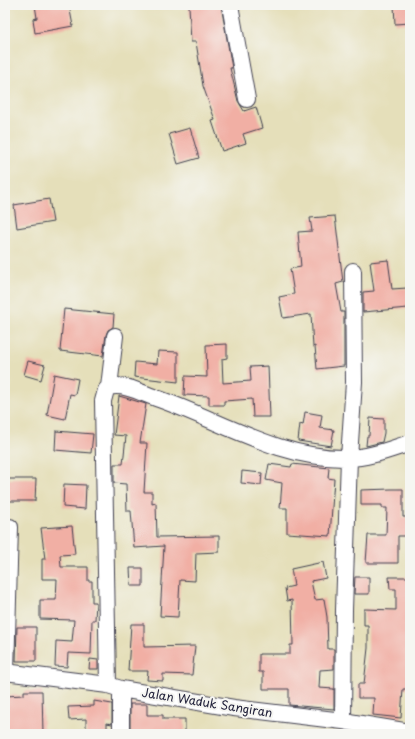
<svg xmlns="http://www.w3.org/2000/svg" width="415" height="739" viewBox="0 0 415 739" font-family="'Playpen Sans',sans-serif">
<rect width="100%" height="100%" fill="#f6f6f2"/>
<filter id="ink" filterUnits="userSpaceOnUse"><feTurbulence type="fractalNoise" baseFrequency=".025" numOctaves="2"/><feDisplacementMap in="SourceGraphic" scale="8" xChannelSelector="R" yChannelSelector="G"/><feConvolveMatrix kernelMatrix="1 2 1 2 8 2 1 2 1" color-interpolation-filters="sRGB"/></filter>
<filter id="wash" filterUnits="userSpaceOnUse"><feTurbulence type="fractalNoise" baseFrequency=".012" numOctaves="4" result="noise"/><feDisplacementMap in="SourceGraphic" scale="16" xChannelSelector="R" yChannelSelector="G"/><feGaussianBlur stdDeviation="0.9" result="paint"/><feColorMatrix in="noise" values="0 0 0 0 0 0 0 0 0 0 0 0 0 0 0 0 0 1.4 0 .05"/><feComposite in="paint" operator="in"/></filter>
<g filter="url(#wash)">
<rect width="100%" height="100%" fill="#e5dfba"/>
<g id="blocks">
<!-- building -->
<path fill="#f1afa4" d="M35,5H69L73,26L35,33L33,19L37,18Z
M221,5L232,68H230L238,101L244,111L256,107L262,128L243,134L246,143L222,151L212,121L215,120L203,86L196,42H191L189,6Z
M394,5H410V23L395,24Z
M190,128L199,158L178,164L169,134Z
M49,199L53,222L17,228L14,205Z
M335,216L343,282L336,284L341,312H344V366L317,369L315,346L313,347L311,314L283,318L279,297L294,294L290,269L301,267L298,232L312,231L310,218Z
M388,260L392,289L407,288L408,308L363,312V292L374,291L370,262Z
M64,309L114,314L113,327L108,330L106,335L103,356L60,351Z
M227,344V358L222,359L223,383L251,381L250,367L268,366L270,417H253L252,399L224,401V405H209V396L184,395L185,376L207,377L206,345Z
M158,351L178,352V382L134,377L135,362L157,364Z
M28,361L45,365L41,380L24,375Z
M54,374L78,379L75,395L70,394L65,419L47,415Z
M119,396L146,404L140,443H147L144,492H152V504L156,503L157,537L219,536V552L196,553L195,581L180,580L178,617L160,616L164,546L134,548L131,511H127L126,484L114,483V464H123L126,436L114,435Z
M305,412L322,415L320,428L334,430L331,446L298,441L300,424L303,425Z
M370,418L384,419V433L382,442L366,446L367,436H369Z
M56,431L93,434L91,453L55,450Z
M269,464L291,467L292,464L329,468L328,478L334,479L330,536L287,533V508H280L282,483L266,480Z
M242,471L262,473L261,485L241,483Z
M6,479H36L35,501H5Z
M64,484L86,485L85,509L63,507Z
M391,489H403V517H410V536H398V563H366L368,535H386L387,508H382V505H361V490Z
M72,526L75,554L60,555L61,567H88V581H92V602H96L95,620H92L91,654L68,653L67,667L55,666L56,641L72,642L74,620L40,619V600H56L57,579H42V559H45L41,528Z
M323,562L326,578L311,581L315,600L324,599L327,617L328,649H334V669L320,670L319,688L334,689V709L289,705V689H263V672H259V654H290V645H293L292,600L287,601L285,588L294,586L291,569Z
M130,568H143V586H131Z
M355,577H369V594H354Z
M389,577H410V689H403L401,718L373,715L374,698H358V684H364L368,648V625H364V609L396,610V589H390Z
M131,624H144V647L195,646L192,675L163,674V681L147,680L148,671H128Z
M17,627H36V661H16Z
M90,659L98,660V669H89Z
M24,691H42L43,734H5V696L24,695Z
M94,701L112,704V724L107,723V734H86V719L69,720L68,707L94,706Z
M130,704H147V715H163V719H185V734H130Z"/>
</g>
</g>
<g filter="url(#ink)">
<use href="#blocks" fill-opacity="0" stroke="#3f3e4e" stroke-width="1"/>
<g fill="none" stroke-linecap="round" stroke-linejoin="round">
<!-- minor casing -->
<g stroke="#3f3e4e" stroke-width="18">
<path id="minor" d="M230,5L247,99
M109,387L115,336
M5,672L108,685L121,689L234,708L343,721L410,732
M6,672L10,527
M108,685L103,401L106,390L109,387C124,383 142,393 156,398C218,419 280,460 348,458C369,458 391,449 410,443
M343,721L344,610L349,458L354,382L353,271
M121,734V689"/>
</g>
<!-- minor -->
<use href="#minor" stroke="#fff" stroke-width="16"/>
</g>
</g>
<g text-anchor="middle" stroke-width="4" stroke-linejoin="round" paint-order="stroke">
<!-- street labels -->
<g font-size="12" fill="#22223b" stroke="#f6f6f2">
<text transform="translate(207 703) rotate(9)" y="4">Jalan Waduk Sangiran</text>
</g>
</g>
<!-- margin -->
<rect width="415" height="739" fill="none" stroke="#f6f6f2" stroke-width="20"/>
</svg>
